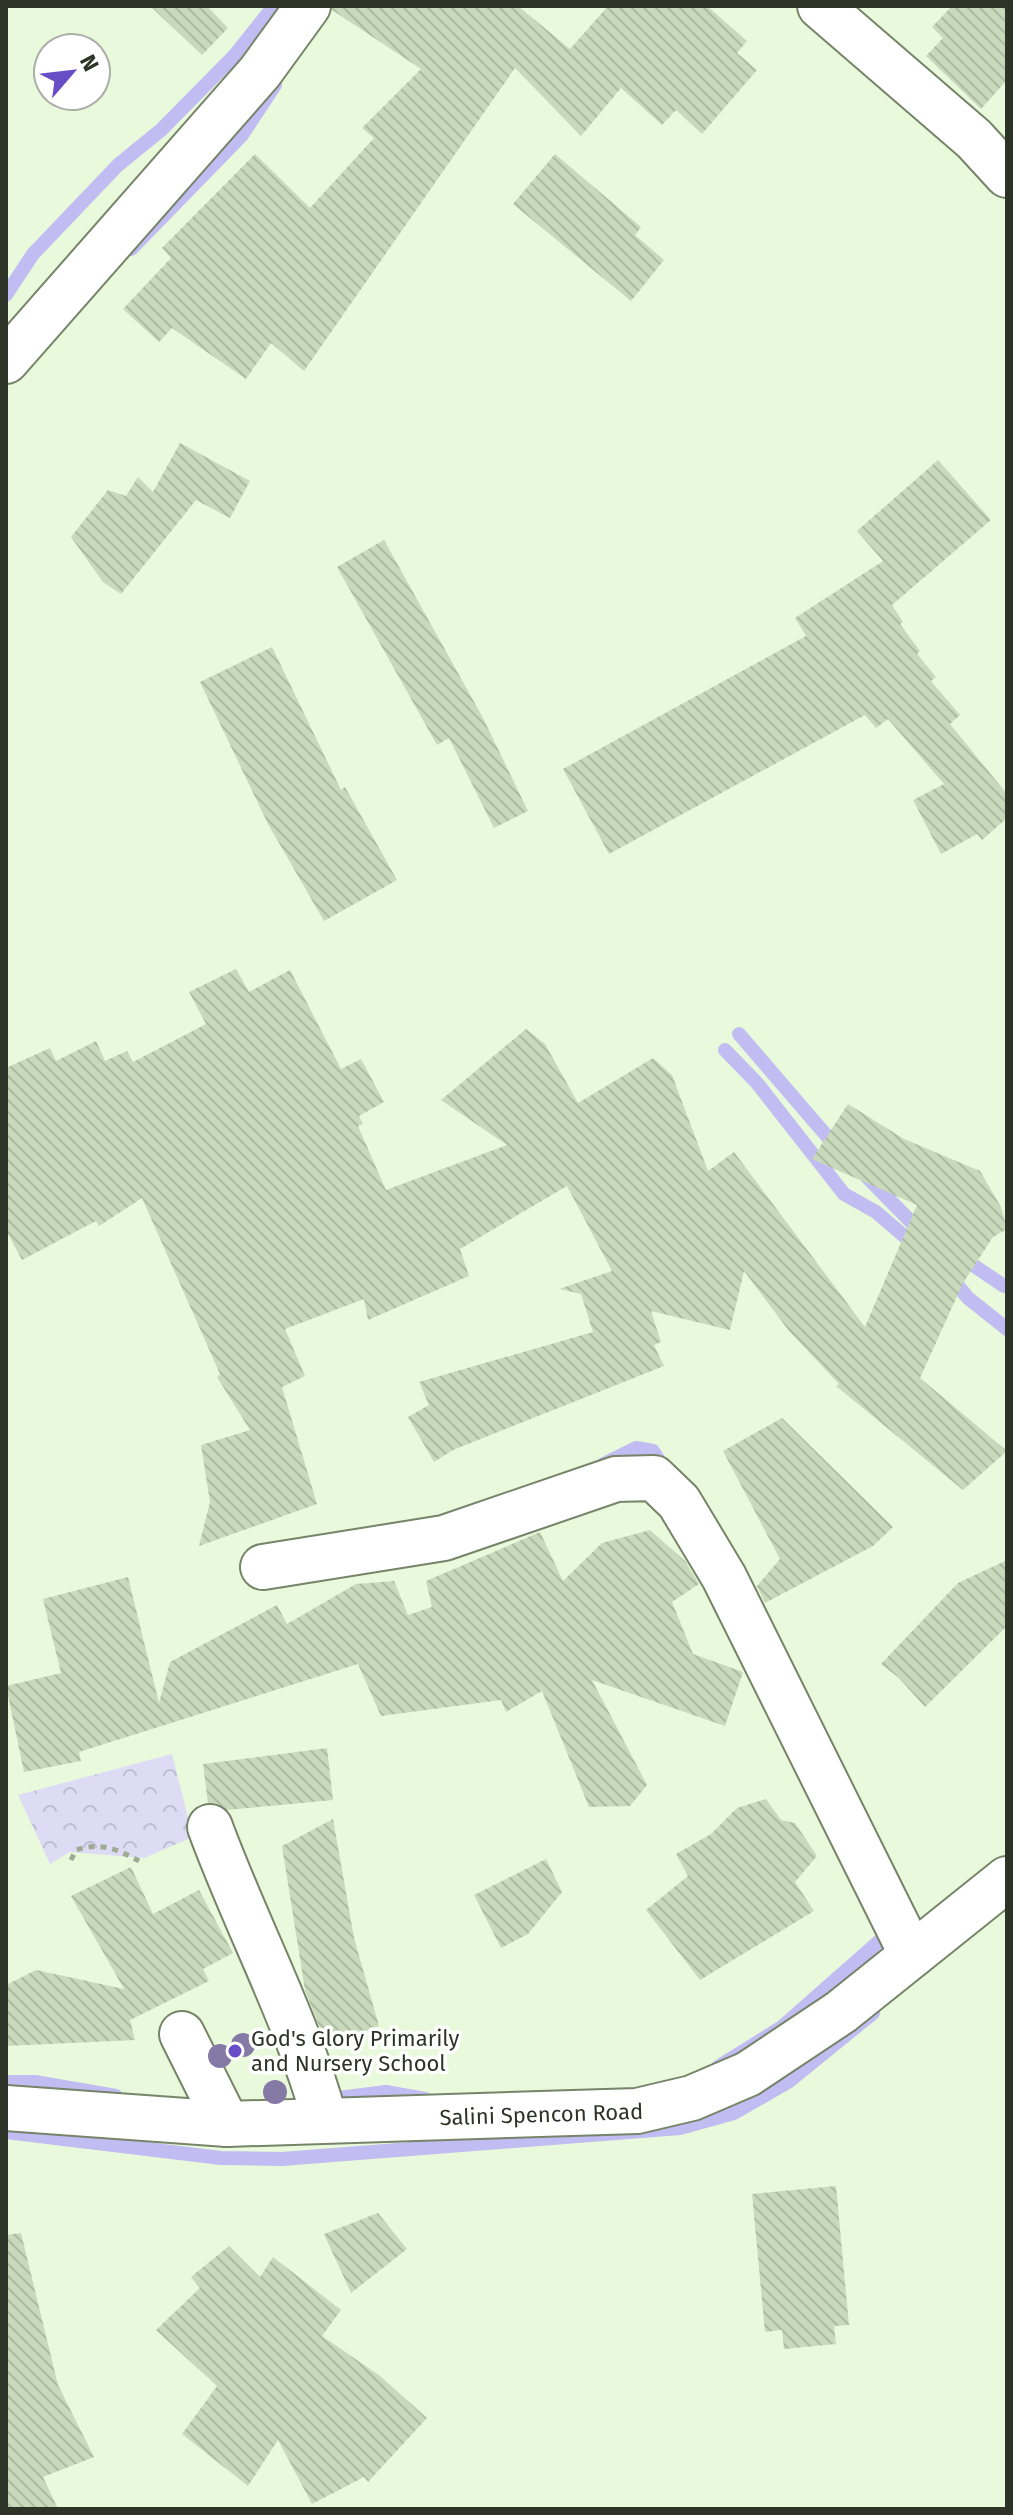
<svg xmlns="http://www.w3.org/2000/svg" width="1013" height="2515" viewBox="0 0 1013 2515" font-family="'Fira Sans',sans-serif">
<defs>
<pattern id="forest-crowns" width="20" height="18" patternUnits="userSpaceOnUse" patternTransform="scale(2)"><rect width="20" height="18" fill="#dedcf5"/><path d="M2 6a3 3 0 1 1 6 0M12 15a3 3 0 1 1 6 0" fill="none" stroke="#bfbdd2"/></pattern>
<pattern id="building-back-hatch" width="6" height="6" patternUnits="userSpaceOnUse" patternTransform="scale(2)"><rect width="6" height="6" fill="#c9d9bb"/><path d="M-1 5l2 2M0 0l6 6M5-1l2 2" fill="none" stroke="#adbba1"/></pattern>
</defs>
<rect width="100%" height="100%" fill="#e9f9db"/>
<!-- forest -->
<path fill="url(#forest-crowns)" d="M172,1754L193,1837L144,1858L70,1852L50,1864L18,1795Z"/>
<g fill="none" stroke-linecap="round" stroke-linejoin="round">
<!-- stream -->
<path stroke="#c1bcf1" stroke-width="14" d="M131,249L242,135L275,85
M6,295L33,254L118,165L161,130L234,56L274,6
M739,1034L838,1149
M725,1050L757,1083L844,1194L876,1212L918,1248
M867,1177L923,1234
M961,1257L1004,1286L1007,1285
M949,1275L968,1298L1007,1329
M602,1465L636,1448L653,1451L666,1471
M718,2067L782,2027L884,1937L883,1925
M6,2082H35L116,2096
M323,2100L386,2092L425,2099
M6,2132L221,2158L282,2159L680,2128L734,2113L788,2082L873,2013"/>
</g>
<!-- building -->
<path fill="url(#building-back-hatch)" d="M150,6H207L228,28L202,55Z
M333,6H518L570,49L608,6H707L747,41L737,53L757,70L702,134L676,110L662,125L621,88L581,136L515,68L304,371L271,343L246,379L172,328L159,342L123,309L171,258L162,248L255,154L310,208L374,138L362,128L421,69L332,10Z
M952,6H1007V80L981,109L926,56L943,38L932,27Z
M555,154L641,227L635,235L664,260L631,301L513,204Z
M180,443L250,481L230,518L196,500L121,594L103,582L71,537L108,490L126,496L138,477L153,492Z
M938,460L991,520L892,605L903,622L900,624L920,651L917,654L936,677L931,681L960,715L950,724L1007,794V818L982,840L977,834L941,854L913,800L944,784L888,719L876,728L865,715L609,854L563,769L806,636L795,618L883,561L857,531Z
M384,540L483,718L528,811L494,828L449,738L437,745L337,567Z
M272,647L341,790L345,787L397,880L324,921L268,824L200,682Z
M236,969L249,992L290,970L341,1069L361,1059L384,1102L359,1116L363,1124L358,1126L386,1190L507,1145L441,1100L526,1029L545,1044L578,1103L653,1058L672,1075L708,1171L734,1152L865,1327L917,1205L812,1159L848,1104L904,1139L980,1171L1001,1207L1007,1229L993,1237L963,1283L920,1378L1007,1451L963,1490L836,1386L839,1384L789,1331L744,1271L730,1330L651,1311L661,1342L654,1345L664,1366L453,1450L434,1462L408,1417L429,1405L419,1382L593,1332L581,1294L559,1289L612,1271L567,1186L460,1249L469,1276L368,1320L364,1299L285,1329L305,1376L282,1387L317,1504L199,1546L210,1502L201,1445L250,1430L217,1377L220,1374L142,1198L99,1226L96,1221L22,1260L6,1230V1068L50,1048L56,1061L96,1041L105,1061L127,1051L133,1062L206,1024L189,992Z
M782,1418L893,1527L873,1546L765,1603L757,1586L780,1559L723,1451Z
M650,1530L685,1561L699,1584L672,1602L693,1654L743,1672L725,1726L592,1680L647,1785L630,1806L589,1807L542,1691L506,1712L501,1700L381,1716L358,1664L79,1752L81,1761L24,1772L6,1686L61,1673L43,1599L128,1577L159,1703L170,1662L277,1605L287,1624L356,1584L394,1581L408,1615L432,1607L426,1581L540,1532L563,1581L602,1543Z
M1007,1560V1626L925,1707L899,1678L881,1664L958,1583Z
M327,1748L333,1800L227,1810L208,1803L203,1764Z
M766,1799L781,1820L795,1823L817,1856L795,1882L814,1911L700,1980L646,1910L688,1876L676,1854L711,1834L737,1808Z
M333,1819L354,1938L379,2026L327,2046L305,1990L282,1846Z
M546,1859L562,1892L528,1934L501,1948L474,1895Z
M131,1867L153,1914L199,1890L233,1953L203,1969L209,1981L130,2020L135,2040L6,2046V1985L36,1970L124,1989L71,1896Z
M836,2186L849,2325L834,2326L836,2344L784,2349L782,2330L765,2332L752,2194Z
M378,2213L407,2249L351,2293L324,2234Z
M21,2233L58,2385L94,2457L43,2477L58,2509H6V2235Z
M229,2246L260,2277L273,2257L341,2310L322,2336L380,2376L427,2418L368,2482L364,2477L312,2504L278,2440L248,2486L182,2434L217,2386L156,2330L200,2288L191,2277Z"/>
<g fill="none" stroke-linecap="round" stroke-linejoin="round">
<!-- minor casing -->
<g stroke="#768469" stroke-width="48">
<g id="minor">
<path d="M820,6L974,139L1007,175"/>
<path d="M6,361L260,72L308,6"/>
<path d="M263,1567L444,1538L616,1479L654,1478L679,1502L724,1577L912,1955"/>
<path d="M210,1827C246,1925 297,2019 325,2120"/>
<path d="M182,2034L227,2124"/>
<path id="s1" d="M6,2108L227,2124L637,2111L692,2098L748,2074L841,2012L1007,1879"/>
</g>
</g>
<!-- path -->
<path stroke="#9eaa94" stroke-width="5" stroke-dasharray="6 6" stroke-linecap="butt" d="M71,1860L76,1850C101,1842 117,1849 139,1861"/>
<!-- minor -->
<use href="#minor" stroke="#fff" stroke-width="44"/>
</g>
<!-- trees -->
<g fill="#857aa5">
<circle cx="243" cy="2045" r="12"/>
<circle cx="220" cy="2056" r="12"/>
<circle cx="275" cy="2092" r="12"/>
</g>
<!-- markers -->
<circle fill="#694dc6" stroke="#fff" stroke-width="3" cx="235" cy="2051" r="8"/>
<g text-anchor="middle" stroke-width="7" stroke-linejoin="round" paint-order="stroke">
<!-- poi labels -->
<g font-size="22" fill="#2d3327" stroke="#fff" text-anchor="start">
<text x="251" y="2046">God's Glory Primarily<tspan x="251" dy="25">and Nursery School</tspan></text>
</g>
<!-- street labels -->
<g font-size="22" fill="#2d3327" stroke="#fff">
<text dy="8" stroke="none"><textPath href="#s1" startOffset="536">Salini Spencon Road</textPath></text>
</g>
</g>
<!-- border -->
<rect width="1013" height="2515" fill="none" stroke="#2d3327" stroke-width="16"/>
<!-- north arrow -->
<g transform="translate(72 72) rotate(62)"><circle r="38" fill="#ffffff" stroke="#abada9" stroke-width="2"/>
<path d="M0-6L14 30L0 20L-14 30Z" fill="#694dc6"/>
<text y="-12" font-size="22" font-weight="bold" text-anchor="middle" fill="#2d3327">N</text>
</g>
</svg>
